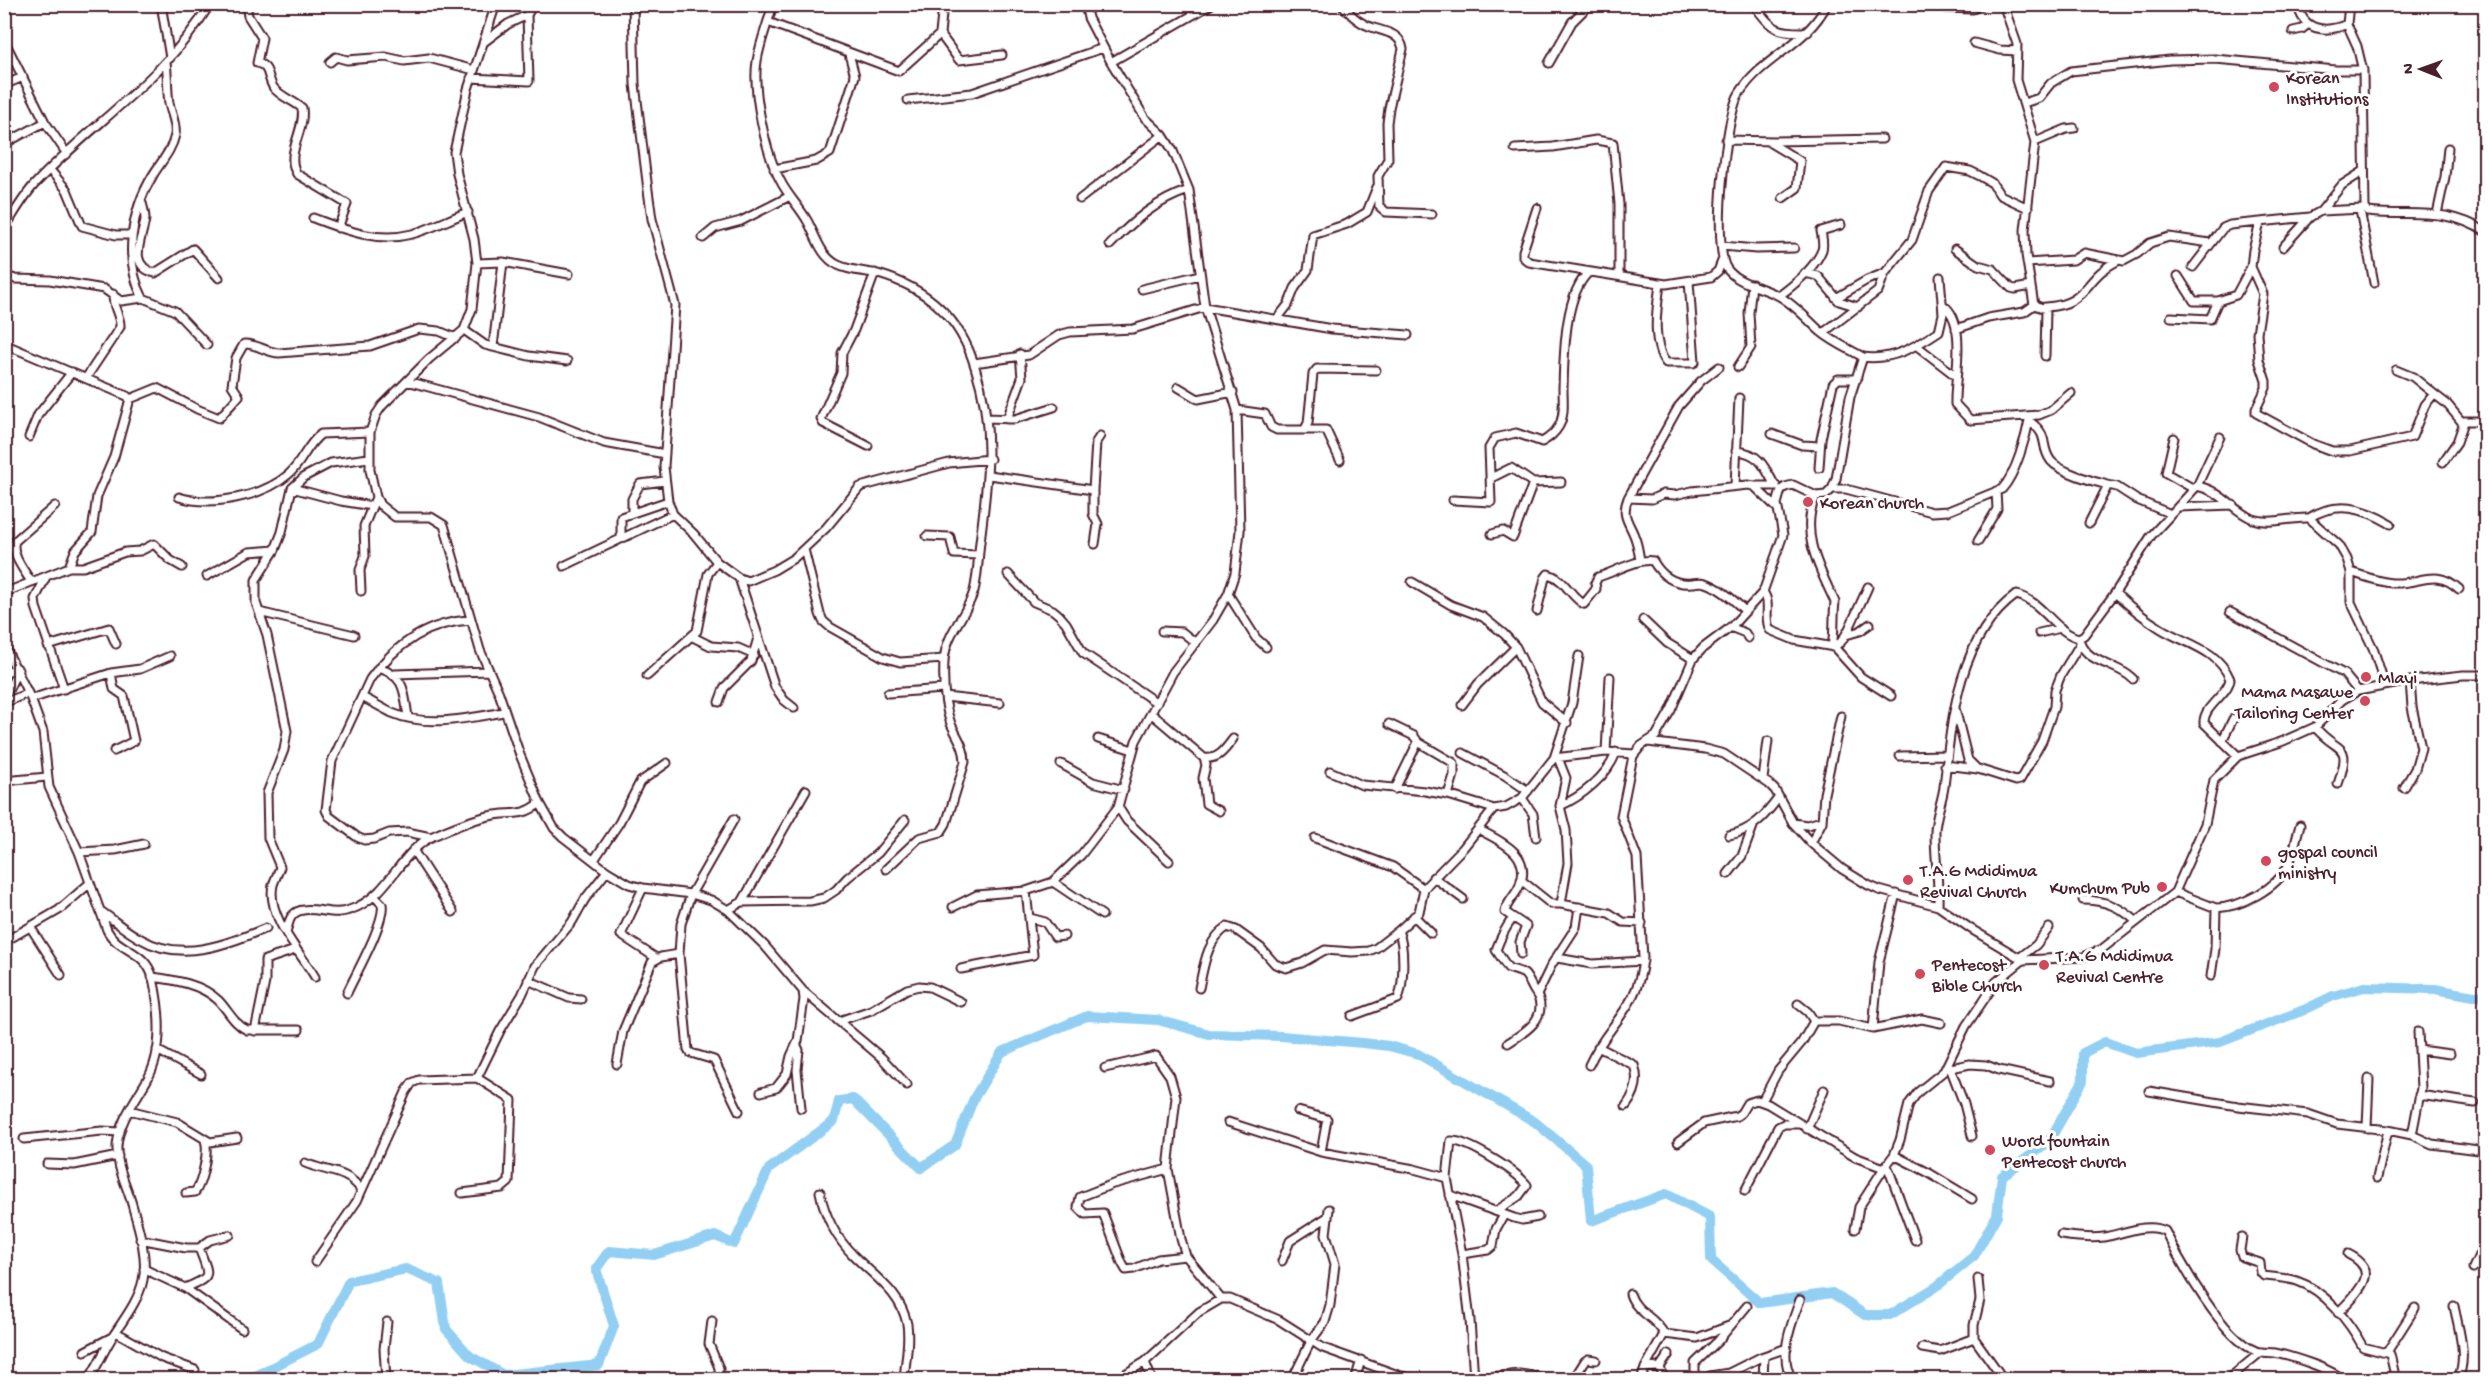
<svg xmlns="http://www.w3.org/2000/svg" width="2490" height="1384" viewBox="0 0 2490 1384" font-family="'Gochi Hand',sans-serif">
<rect width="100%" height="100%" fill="#fff"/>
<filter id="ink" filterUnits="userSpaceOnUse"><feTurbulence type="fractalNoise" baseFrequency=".0167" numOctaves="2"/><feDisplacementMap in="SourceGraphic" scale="12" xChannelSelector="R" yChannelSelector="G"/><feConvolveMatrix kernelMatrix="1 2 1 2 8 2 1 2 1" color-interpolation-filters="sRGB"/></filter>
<g filter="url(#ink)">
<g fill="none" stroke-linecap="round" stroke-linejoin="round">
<!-- river -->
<path stroke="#93cff3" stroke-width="10" d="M247,1380L318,1344L349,1281L406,1269L439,1283L446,1329L470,1356L504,1375L599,1365L614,1326L596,1269L609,1251L654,1255L715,1236L734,1244L769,1169L834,1121L839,1101L853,1099L921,1168L955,1145L974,1098L1002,1052L1087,1016L1158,1020L1209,1034L1281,1036L1363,1043L1389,1046L1418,1054L1535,1122L1586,1165L1591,1221L1666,1194L1710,1217L1711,1260L1760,1303L1832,1293L1865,1315H1890L1936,1287L1974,1256L1997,1215L2002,1176L2048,1143L2083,1081V1053L2105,1042L2136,1053L2220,1042L2304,1010L2333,996L2364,987L2435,989L2474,996L2486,995"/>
<!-- minor casing -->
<g stroke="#4a1f2b" stroke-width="11">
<path id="minor" d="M161,4L170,58
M246,4L248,16L262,38L257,63C270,66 267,77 273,87C279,96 294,101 302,108C306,130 284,154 297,174L347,204L338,228
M496,4L468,89L454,152L457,174L474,239L477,263L472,309L464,330L429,359L382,406L376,415L370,432V470L376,497L380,505L395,517H431L444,525L480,650L499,693L520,755L540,803L554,828L563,837L607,871L629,884L643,888L691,894L711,900L728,910L765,946L803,991L804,999L798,1041L791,1056L787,1074L776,1088L761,1092
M633,4L635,84L648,190L652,219L675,305L664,467L668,501L673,514L694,534L717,562L739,578L748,581L774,570L794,558L826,528L860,487L949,463L990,459
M773,4C768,23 760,42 757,61C752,91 766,154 780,180C787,195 800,207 808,222C816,237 821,257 838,265C850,271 865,271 878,274C927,288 960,317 975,367C995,428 988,479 980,542C978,558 978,575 974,591C966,617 946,632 944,661C943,682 944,705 951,724C957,737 965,747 965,762L946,824L941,832L919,838L886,869
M1342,4C1348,12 1356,20 1364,24C1379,32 1400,30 1403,49L1389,108L1387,123L1388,159L1378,176L1379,206L1386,212L1432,214
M1753,4C1773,29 1774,33 1808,32
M2298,4C2302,32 2327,33 2347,24
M2349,4L2347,24L2357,46L2363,71L2365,208L2368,212C2413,217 2445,206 2486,232
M1945,8L1973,9L1984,4
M768,22L899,71L940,34L943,4
M2293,31L2302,29L2308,24
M940,34L959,60L1002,55
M4,40L45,122L67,154
M484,42L508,24L527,15
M1974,43L2000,50L2017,51
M166,62C168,76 167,90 169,103C171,114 177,124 175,135C172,150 161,162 153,175C131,211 123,260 143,298L175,311L207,345
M330,62L336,57L347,60L386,57L404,61L429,58L474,70
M1111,62L1212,4
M1549,63L1572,22L1590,4
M471,78L529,81L527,15L533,4
M4,85L23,77
M908,100L972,93L1103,48
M2024,103L2039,98L2051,83L2071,71L2170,60L2215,59L2336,70H2363
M1726,140L1775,141L1882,139
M1767,141L1800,161L1797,188L1783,198
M2035,142L2066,129L2074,128
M4,144L45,122
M1515,149L1553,147L1596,140L1613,143L1619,204V276
M774,169L816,161L830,153L855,76L849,54
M50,170L67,190L82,226L116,235H132
M1080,199L1163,135
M141,200C143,206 145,212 145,219C143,238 126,265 155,273L193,249L219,278
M1537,208L1523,251V257L1529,262L1666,284L1711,277L1718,271L1722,261
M2360,210L2374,283
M2321,211L2363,209
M2437,214L2445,177L2448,148
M313,218C345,230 377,243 412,234C431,229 449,219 468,212
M2260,223L2253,250L2251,267L2263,294L2257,333L2259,360L2266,381V388L2256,409V413L2313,444L2332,451H2350L2412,437L2425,405L2434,394L2447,404L2461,421H2486
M4,229C14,214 23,197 35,184C92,123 166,78 210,4
M703,238L715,228L741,221L790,196
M1110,245C1133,221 1157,200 1189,190
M1722,246L1756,249L1794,248
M2283,247L2309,218
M1955,249L1978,265L1993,269L2011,288L2015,289L2031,286
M477,263L503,262L569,274
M2027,263L2073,260L2084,253L2124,261L2137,254L2150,243L2169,237L2210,243
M2193,267L2223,228L2230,225L2310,217L2321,211L2342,185L2364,171
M1805,273L1818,276L1839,301L1858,307
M4,275L15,279L50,280L104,289L121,301L143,298
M2178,276L2194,301H2218L2236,295L2251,267
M1660,284C1657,307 1651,343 1666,363H1693L1695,362L1689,281
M1142,289L1200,275
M1779,296C1794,285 1815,268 1822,250C1824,244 1822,237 1821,231L1841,225
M1836,298L1867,280L1885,273
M1943,305C1968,322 1954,377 1955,404L1970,420L2039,415L2051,410L2071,393
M2034,305L2046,309L2045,356
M2045,307C2089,305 2083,278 2117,261
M2171,317L2210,319L2218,301
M1277,319L1288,305L1295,288L1308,270L1313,235L1347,224L1367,212L1377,187
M1956,329L1988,318L2024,312L2034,305L2026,255L2025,230L2035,142L2016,80L2017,44L2003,4
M464,330L485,345L529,356L567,361
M1823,333L1878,291L1885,273L1912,240L1929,191L1946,167L1970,171L1980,176L1992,183L2000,195L2028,208
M4,344L127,396L130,399L114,457L97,496L92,532L75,551L69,567L4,593
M1917,346L1956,376
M493,347L503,262
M1863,357C1892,361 1915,347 1939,331L1943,314L1940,277
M974,363L1029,355L1059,335L1070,332L1133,329L1205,307L1332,329L1408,335
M1738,367L1751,347L1749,313L1752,284
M2396,370L2413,377L2434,394
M86,378L120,327C121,316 112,307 113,294
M407,381L539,417L604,443L665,454
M1178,387L1198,399L1233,392
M130,399L157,388L197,409L219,418L239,396L232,385L236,358L244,344C256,343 267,353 279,353L370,346L419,329L439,331L456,338
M1237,410L1265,414L1271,427L1277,430H1326L1340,460
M987,418L1015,419L1054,407
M1007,419L1022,378L1020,354
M2029,421C2051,436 2039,445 2051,461C2060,472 2095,482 2108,485
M1305,429L1308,423L1313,374L1317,369L1376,370
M1772,434L1802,445L1820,446
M29,437L38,415L72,372
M2174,438L2166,473L2194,489
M868,446L823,423L821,419L841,373L842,353L854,330L875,273
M1736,451C1759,452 1765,467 1775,486
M2443,462L2457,442L2464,422
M1819,468L1821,439L1833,384L1838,379H1857
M989,475L1093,490
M1491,478L1511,468L1533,483L1561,482
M1735,486L1739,398
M1754,486H1776
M2197,486C2223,491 2231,510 2253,519C2270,525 2291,517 2309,518L2339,545L2347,559L2351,572V602L2373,648L2385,685
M292,488L341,501L372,506
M1832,489H1846L1932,512L1948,511L2002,489C2016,474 2026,437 2030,416
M1816,496C1799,532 1819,568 1835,602C1833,617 1835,631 1832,647
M179,497C211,507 263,497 289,474C302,463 307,444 321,434L370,432
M1628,498L1652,499L1663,494L1675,495L1692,491L1748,485L1754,486L1778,509
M1453,500L1491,502L1489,448L1495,438L1516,433L1542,442C1549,438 1555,433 1559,426C1565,415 1563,400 1563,389C1564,357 1564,294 1589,272
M2178,507L2233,505
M632,513V499L640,484L665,481
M2309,518C2337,500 2364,508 2391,524
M2089,523L2108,485L2117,487L2137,500L2171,514
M1492,534L1503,531L1513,537L1533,483
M927,536L950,537L954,554L978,555
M621,537V517L668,501
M1978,541L1997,509L1996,491
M1095,544L1098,524L1093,514V490L1096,442L1100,436
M804,549L820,614L823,621L830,627L883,657L900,662L944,659
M1640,561C1639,554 1638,547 1636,541C1631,523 1620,518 1628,498L1679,406L1701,381L1719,367
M564,566L673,514
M69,567H83L125,552L140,551L154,544L170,560L182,567
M2351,572C2364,576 2378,582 2392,583C2419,585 2436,567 2459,589
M1008,574L1034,602L1053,610L1059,615L1066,623L1083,653L1157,703
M207,576L249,552L275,550
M46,577L35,599L36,607L64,689
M739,578L775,687L784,700L794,708
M31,582C25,571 10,554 15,541L55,506
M1412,582L1451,605L1483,617L1504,634L1516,647L1542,702L1567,723
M361,591L360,570L365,556L364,526L376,497
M1763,592C1772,603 1763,618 1770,630L1794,640L1834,647L1841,642L1848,631L1868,587
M2115,593L2151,536L2197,486L2220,437
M1228,594L1256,638L1266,647
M1537,611L1545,578L1548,574C1566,579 1570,597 1584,604L1596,589L1595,583L1598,577C1613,573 1637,558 1653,561C1661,575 1674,585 1692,583C1697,583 1701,581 1706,583C1721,588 1734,600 1745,611
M259,612L354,635
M2230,612L2344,674L2358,691
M1643,620L1667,643L1693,659
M1730,627L1745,633L1748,638
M1162,631L1182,632L1196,643
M2039,633L2061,628
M1846,635L1860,631L1870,624
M693,637L711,646L738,648L754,655
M2080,642C2088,664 2119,664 2133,679
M4,645L31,699L43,732L49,787L79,852L107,930C118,952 145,949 153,978C160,1009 164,1051 147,1080C135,1101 119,1121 117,1146C116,1167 128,1188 133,1208C139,1229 148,1258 143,1280C139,1300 124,1319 113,1336C104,1350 98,1366 88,1380
M48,646L109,628L116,644
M1834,647L1861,677L1891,696
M378,668C406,676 404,692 408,717
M4,673L17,668
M111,673L114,689L124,696L134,741L114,751
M395,674L489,671
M647,676L697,631L708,574L717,562
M888,693L944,689
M362,697C372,702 382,708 392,713C427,728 469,718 504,712
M945,697L1000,703
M4,699L18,670
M31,699L111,673L140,669L170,656
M719,702L724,688L751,661L758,638
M4,703L28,693
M1462,705L1478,684L1516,647
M1955,708L1968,760L1977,769
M1152,714L1204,758C1218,760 1225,750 1233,739
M1389,724L1414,736L1418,742L1395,789
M2315,727C2338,755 2353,740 2338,784
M1098,739L1133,750
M2222,741L2233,719
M1418,742L1454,763V775L1448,795
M1648,742L1705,749L1724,754L1769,784L1775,790L1793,823L1811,843L1842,869L1868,885L1879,890L1938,906L1971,929L2023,960L2083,957L2102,949L2175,892L2205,824L2214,780L2238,756L2281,742L2315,727L2342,700L2358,691L2410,681L2463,675H2486
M1606,752L1610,677
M1463,753L1506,776L1528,791
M1900,756L1946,755
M1204,758L1206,765L1203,778L1206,804L1219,811
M1554,758L1572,703L1579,656
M1558,758L1566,778L1560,806L1566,830L1568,863L1561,904
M1061,764L1093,782L1124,790
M1945,765L1978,769L2016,781L2020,780L2042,741L2054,707L2055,690L2061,675L2080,644
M1330,771L1362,785L1425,791L1448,795L1494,809
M1763,779L1768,741
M4,781L47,777
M2404,788L2415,769L2421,748L2412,707L2410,681
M1522,798L1533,814L1536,837
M1560,806C1581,797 1609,775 1616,752
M1118,807L1127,821L1169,861
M734,819L691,894L681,924L679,954L688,1050L691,1053L714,1060L739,1111
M1793,823L1807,825L1822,821
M1478,829C1500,841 1534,854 1519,887C1515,896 1507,902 1505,912L1526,926L1520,942L1521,954
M1729,835C1752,831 1766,815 1779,797
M431,837L407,832L389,833L374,839L364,840L357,837L329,816L326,810L332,761L370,679C395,645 428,622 471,620
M1315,838L1393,867L1424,889
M1811,843L1822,822L1824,794L1841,716
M413,850L453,912
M79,852L115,850L144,844
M594,860L619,823L640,782L667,763
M1728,874L1742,856L1754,824
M1433,877L1463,899
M1521,880L1551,904H1561L1609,913L1623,922L1642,923
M1053,882L1102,915
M643,888L621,935L656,958
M2175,892L2216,908L2215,949L2211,976
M2083,900C2105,900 2120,907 2136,921
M742,902L806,790
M1938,906C1939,881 1935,857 1935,832C1935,818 1942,802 1944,787C1951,722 1958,637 2016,595C2042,600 2054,632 2079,638L2084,635L2115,593C2129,606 2144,618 2160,628C2185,644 2217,648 2230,679C2228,695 2203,706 2204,723L2238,756
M953,907L977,895L1026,891L1053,882L1081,855L1118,807L1136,741L1173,672L1213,620L1228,594L1235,573L1240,531L1237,410L1205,307L1189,190L1173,151L1163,135L1145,118L1111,62L1088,18L1085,4
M2216,908C2241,907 2276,889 2288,866C2294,853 2296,838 2300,825
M728,910L742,902L810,901L824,898L836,890L847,878L878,853L905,820
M102,912C115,921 127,932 141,939C182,963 227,944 266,928
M1414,916L1431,933
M1030,918L1045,922L1055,937L1064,936
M31,928L61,975
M286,933C288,928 288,921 292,916C301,903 327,914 340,912C346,912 352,909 357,907C391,891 400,852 433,836C451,828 470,820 489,816C511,811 522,818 540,803
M4,942L59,910L90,883
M1557,958L1592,964L1643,961
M2019,958L2036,945L2049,928
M961,969L1033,955L1026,891
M152,977C175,980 201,984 218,1000C228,1010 233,1023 247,1030H299
M315,977C301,953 266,916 273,885C275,879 278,873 280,867L268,838L267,793L284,750L287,731L267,635L256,603V580L275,550L282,532L292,488L304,477L331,463L369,458
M528,980L569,998L581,999
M1199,988C1204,966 1206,941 1227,927L1236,930L1261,948L1275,964L1286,968L1302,963L1325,950L1352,952L1369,951L1376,948L1398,931L1419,912L1424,889L1428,884L1463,848L1494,809L1506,807L1522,798L1554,758L1606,752L1634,754
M803,991L882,1058L907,1085
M347,993C355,975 386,921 382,904L374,896
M1537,995L1552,964L1576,927L1579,907
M1352,1016L1398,999C1404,985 1405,945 1398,931
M839,1021L871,1010L907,989L919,986L930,987L961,1002
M1814,1021H1839L1873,1029L1922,1019L1941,1023
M1873,1029L1879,962L1896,894
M255,1031L265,982V960L295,950
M1508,1043C1523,1033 1545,1021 1539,1000C1538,995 1534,992 1532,987C1524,971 1526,974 1508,968L1496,950C1500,939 1505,928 1513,918
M797,1046L799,1050L797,1070L801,1108
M1598,1047L1634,1065C1640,1081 1635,1094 1626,1106
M157,1050L201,1074
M2419,1050L2450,1054
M617,1064L623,1031L652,962L661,957L679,954
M1589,1065C1607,1024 1639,1009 1643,958L1637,857L1621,816L1633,756L1641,746L1656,736L1671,710L1693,659L1703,648L1731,627L1763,592L1783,535L1777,504L1781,490L1785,487L1793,485L1816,496L1826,495L1832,489L1836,479L1850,397L1863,357C1849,349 1833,342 1820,331C1807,319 1795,305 1779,296C1763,287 1738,284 1727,269C1712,249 1725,117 1739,94C1762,57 1807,45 1827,4
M1949,1065L1964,1104L1972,1136
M1105,1068L1156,1056L1170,1076L1176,1097L1168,1169L1181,1239L1186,1256L1221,1299
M1951,1068L1970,1064L1986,1065L1999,1070L2050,1081
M2149,1091L2238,1106L2308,1114L2337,1124L2388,1130L2412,1135L2432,1144L2486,1151
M2419,1095L2475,1103
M1762,1101L1778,1071L1802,1042L1814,1021L1808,1012L1798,1004
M129,1110L177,1122L210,1142L237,1138
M1298,1111L1327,1119L1321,1152
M1228,1122L1321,1152L1414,1169L1447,1178L1462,1254L1470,1320L1474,1379
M2367,1128L2369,1079
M1807,1129L1824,1090
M2412,1135L2421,1088L2418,1032
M24,1139L102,1131L120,1132
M1678,1142L1704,1123L1737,1116L1741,1113L1747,1103L1757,1100L1768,1104L1855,1157L1884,1168L1894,1155L1900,1140L1909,1104L1918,1092L1944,1071L1966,1026L1996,982L2023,960
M2483,1150L2486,1136
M1894,1155L1929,1173L1972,1199
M305,1163C326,1172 348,1170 361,1190
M47,1164L74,1165L118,1156
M1887,1165L1915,1240
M1168,1169L1113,1184L1080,1197L1078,1207L1085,1214L1103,1213L1122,1263L1126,1270L1134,1269L1158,1259L1186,1256
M1447,1178L1451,1141C1468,1140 1517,1172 1527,1185L1519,1196L1496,1211
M2377,1178L2388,1130
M1745,1191L1778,1127L1784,1124H1798
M820,1192C825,1217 836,1238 854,1256C875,1277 901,1293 907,1324C910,1344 905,1361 904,1380
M186,1193L195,1192C202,1183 209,1151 205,1140
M462,1193L502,1188L509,1182L512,1100L477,1078
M1450,1195L1514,1218L1522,1220L1538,1217
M1855,1229L1859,1207L1884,1168
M2061,1235C2075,1237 2090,1239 2104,1237C2123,1234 2147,1222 2165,1231C2180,1262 2223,1339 2256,1351C2262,1353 2269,1352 2275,1353C2290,1356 2333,1369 2343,1380
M2242,1237L2240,1250L2242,1257L2260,1263L2261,1273L2264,1276C2275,1277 2287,1278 2297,1281C2325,1290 2350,1323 2363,1347L2390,1354L2396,1380
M140,1239L186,1248H199L210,1240L230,1235
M1462,1254L1488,1250L1493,1246L1496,1229L1504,1215
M1282,1261L1290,1241L1326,1218
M315,1262L357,1201L406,1092L412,1083L419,1080L477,1078L500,1031L522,995L535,966L572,922L585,899L607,871
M2473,1268L2486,1240
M144,1269L185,1288L242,1329
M1978,1279L1980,1300L1974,1325V1338L2004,1380
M185,1288C214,1276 209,1276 199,1248
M1630,1294C1636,1313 1656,1317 1664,1334
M2454,1306C2458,1327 2469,1359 2457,1380
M2338,1313C2356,1293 2384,1272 2348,1254
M712,1321L709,1344L719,1368V1380
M116,1332L162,1358L195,1370
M1922,1348L1940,1351L1974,1338
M85,1351L112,1337
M2387,1352L2415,1308
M1145,1362L1152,1380
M1660,1367L1664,1380
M1645,1368L1660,1367L1669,1354
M4,1376L10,1380
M1575,1377H1591
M386,1380L384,1349L387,1322
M1115,1380L1145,1362L1199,1312L1221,1299H1230L1279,1320L1323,1348L1401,1376L1422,1380
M1292,1380L1311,1341L1325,1322L1330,1305L1335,1264L1326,1234L1329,1209
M1355,1380L1361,1360
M1382,1380L1384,1370
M1463,1380L1519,1374L1564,1380
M1573,1380L1585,1361L1588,1359L1596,1360
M1641,1380L1645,1368L1664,1334L1697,1338L1729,1326
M1697,1380L1695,1373V1363L1718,1341L1747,1306
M1702,1380L1710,1376L1729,1373L1761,1357L1787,1348
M1763,1380L1764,1356
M1793,1380C1777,1358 1792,1322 1800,1300
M2227,1380L2261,1352"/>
</g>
<!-- minor -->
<use href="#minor" stroke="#fff" stroke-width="7"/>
</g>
</g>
<!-- markers -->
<g fill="#d1495b" stroke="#fff" stroke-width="2">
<circle cx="2274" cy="87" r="6"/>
<circle cx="1808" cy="502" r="6"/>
<circle cx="2366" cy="677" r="6"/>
<circle cx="2365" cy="701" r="6"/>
<circle cx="2266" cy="861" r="6"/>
<circle cx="1908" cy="880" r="6"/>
<circle cx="2162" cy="887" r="6"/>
<circle cx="2044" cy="965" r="6"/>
<circle cx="1920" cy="974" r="6"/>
<circle cx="1990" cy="1150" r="6"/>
</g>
<g text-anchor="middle" stroke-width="6" stroke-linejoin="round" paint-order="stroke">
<!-- poi labels -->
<g font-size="18" fill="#4a1f2b" stroke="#fff" text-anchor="start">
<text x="2286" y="83">Korean<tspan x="2286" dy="21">Institutions</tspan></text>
<text x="1820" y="508">Korean church</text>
<text x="2378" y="683">Mlayi</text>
<text x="2353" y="697" text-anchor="end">Mama Masawe<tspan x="2353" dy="21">Tailoring Center</tspan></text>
<text x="2278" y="857">gospal council<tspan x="2278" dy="21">ministry</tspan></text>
<text x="1920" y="876">T.A.G Mdidimua<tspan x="1920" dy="21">Revival Church</tspan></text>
<text x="2150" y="893" text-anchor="end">Kumchum Pub</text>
<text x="2056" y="961">T.A.G Mdidimua<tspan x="2056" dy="21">Revival Centre</tspan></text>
<text x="1932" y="970">Pentecost<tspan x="1932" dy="21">Bible Church</tspan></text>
<text x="2002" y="1146">Word fountain<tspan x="2002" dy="21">Pentecost church</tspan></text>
</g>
</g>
<!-- margin -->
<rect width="2490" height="1384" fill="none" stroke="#fff" stroke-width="24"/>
<rect x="12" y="12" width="2466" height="1360" fill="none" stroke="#4a1f2b" stroke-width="2" filter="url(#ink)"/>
<!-- north arrow -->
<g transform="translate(2421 69) rotate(271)" stroke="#ffffff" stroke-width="4.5" paint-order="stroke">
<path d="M0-4.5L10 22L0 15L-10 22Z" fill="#4a1f2b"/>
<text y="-9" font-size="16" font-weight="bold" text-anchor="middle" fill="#4a1f2b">N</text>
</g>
</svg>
